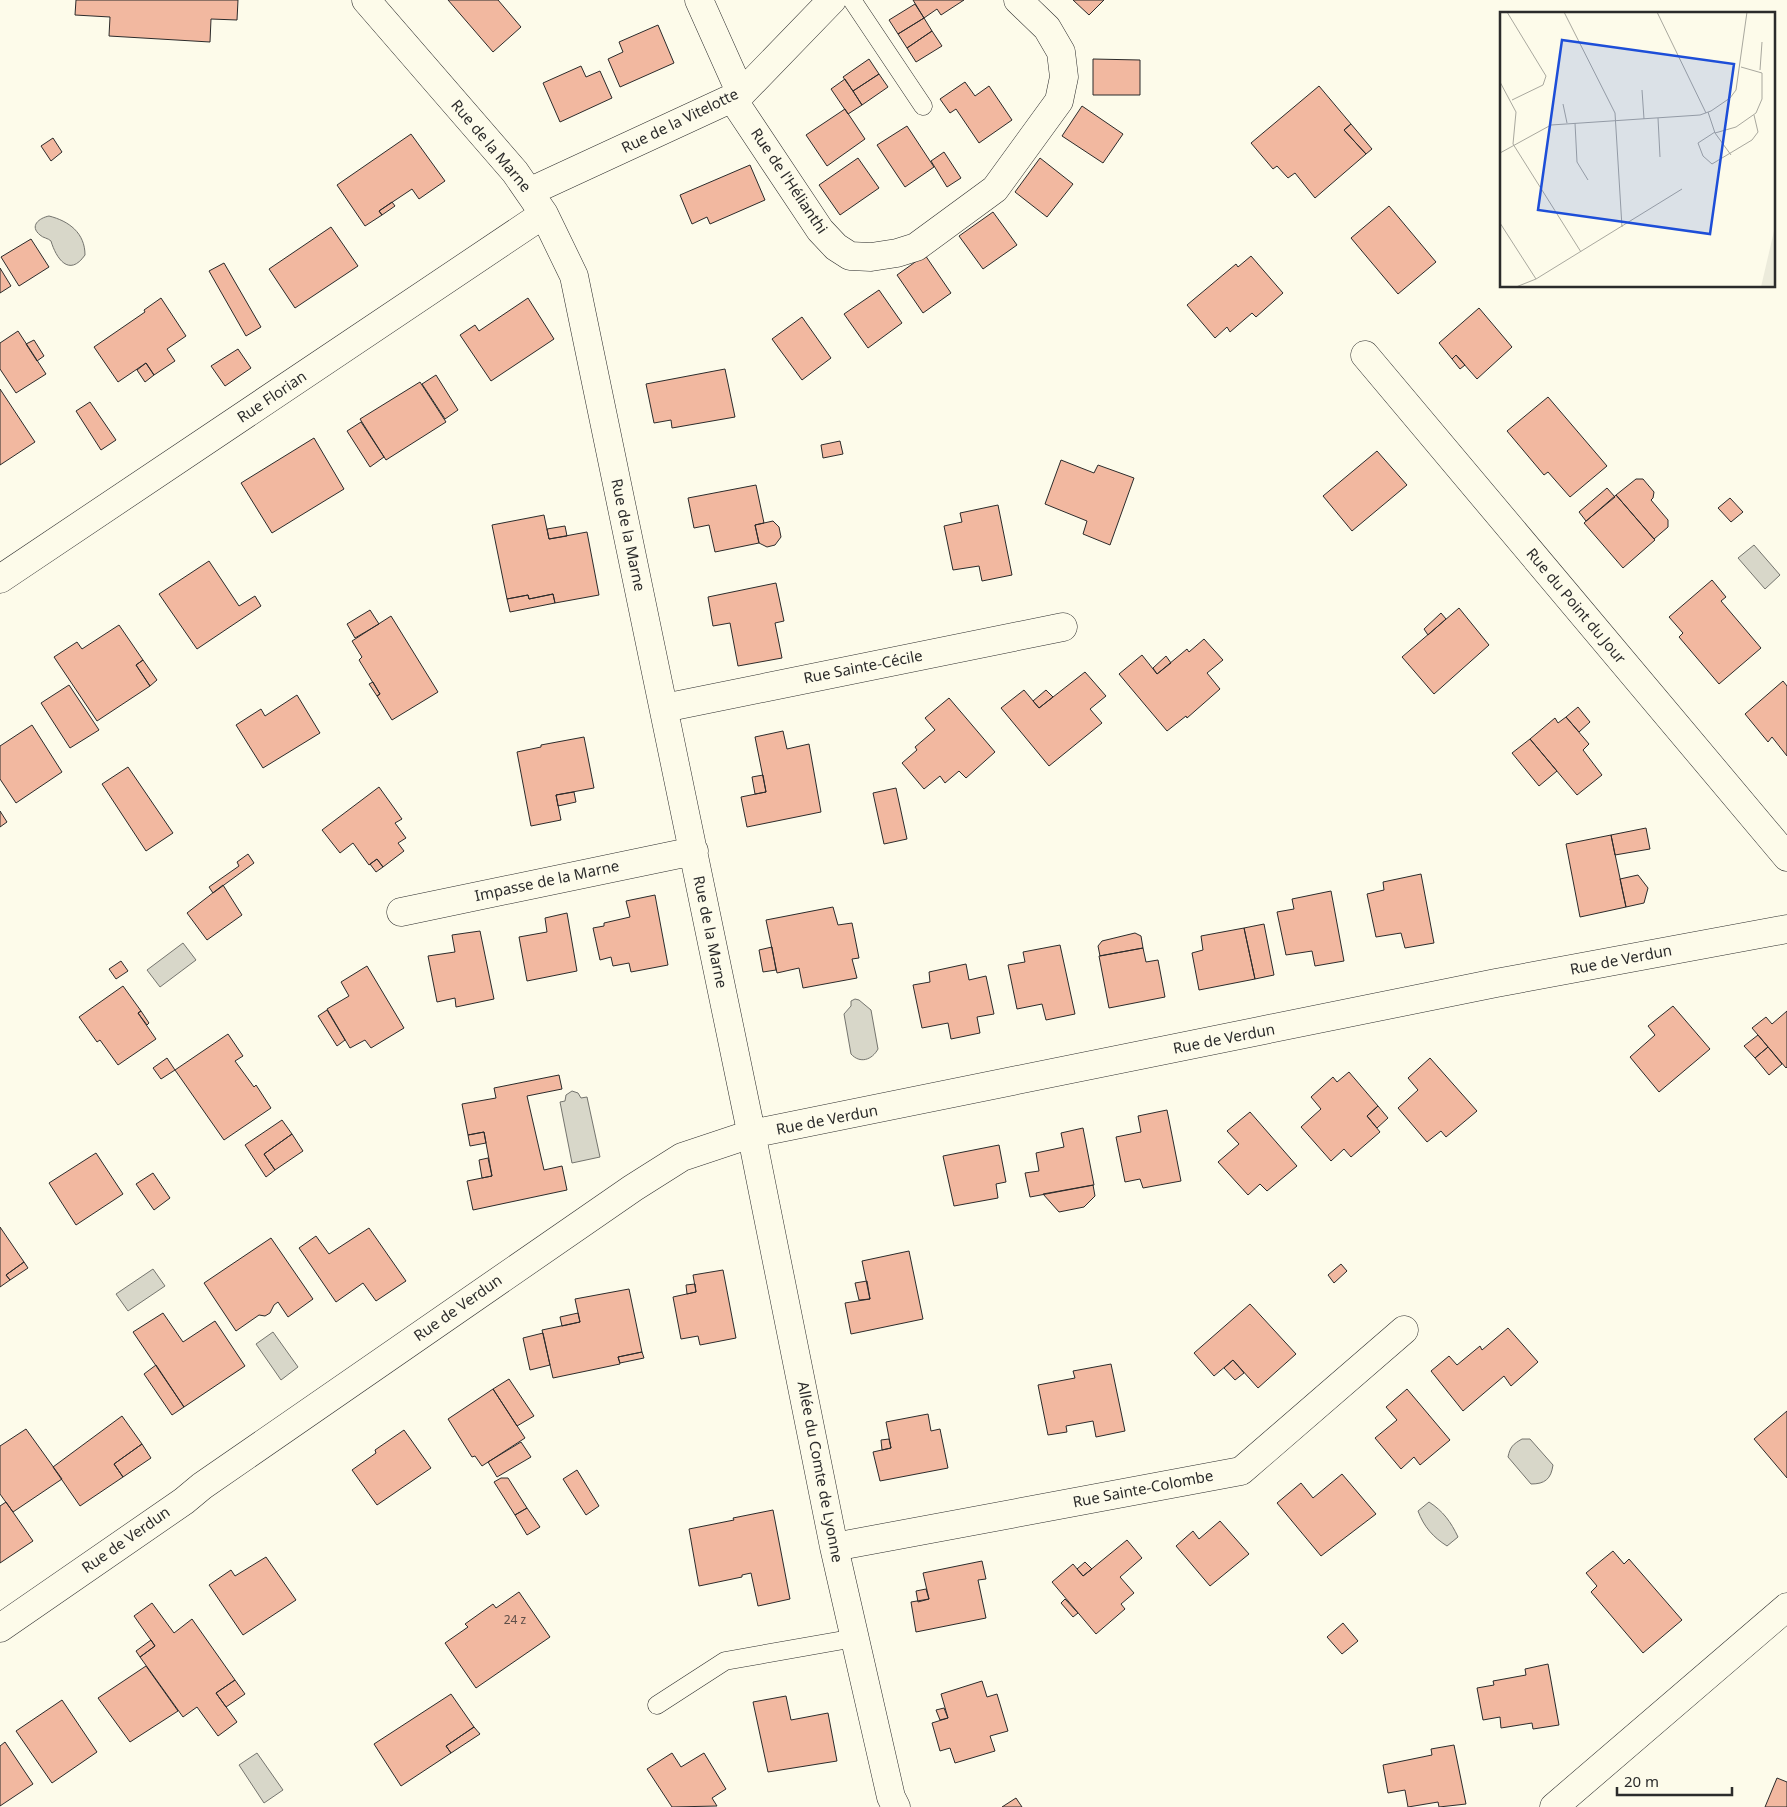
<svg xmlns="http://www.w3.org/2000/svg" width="1787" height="1807" viewBox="0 0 1787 1807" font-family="'Noto Sans',sans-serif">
<rect width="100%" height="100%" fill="#fdfbea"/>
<!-- water -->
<path fill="#d8d7c9" stroke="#74746e" d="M49,216C69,221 85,233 85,255C69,278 56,258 51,241C48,238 43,238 40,235C29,226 39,218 49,216Z
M1754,545L1780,575L1765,589L1738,558Z
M183,943L196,960L160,987L147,970Z
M855,999L859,1000L871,1010L878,1049C872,1060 860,1064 851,1054L844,1014L851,1006V1001Z
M572,1091L578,1093L581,1098L587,1097L600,1157L572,1163L560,1102L565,1101L566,1095Z
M153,1269L165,1286L128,1311L116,1294Z
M273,1332L298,1367L281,1380L256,1344Z
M1522,1439H1530L1553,1465C1551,1479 1545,1484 1531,1484L1508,1457C1510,1447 1513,1444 1522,1439Z
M1429,1502C1443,1511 1451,1522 1458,1537L1447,1546C1433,1537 1424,1527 1418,1511Z
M257,1753L283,1790L264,1803L239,1765Z"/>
<!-- building -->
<path fill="#f2b8a0" stroke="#2b2b2b" d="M76,0H238L237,20L211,19L210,42L109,36L110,17L75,15Z
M448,0H498L521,27L493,52Z
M913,0H964L941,15L937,9L924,18Z
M1073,0H1104L1089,15Z
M915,4L924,18L898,34L889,20Z
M924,18L932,31L907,48L898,34Z
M658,25L674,63L620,87L608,59L623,52L619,42Z
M932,31L942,46L916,62L907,48Z
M869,59L879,74L853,91L843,77Z
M1093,59L1140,60V95H1093Z
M581,66L586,77L600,71L612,98L560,122L543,83Z
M879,74L888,87L862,105L853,91Z
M845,79L862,105L848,114L831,89Z
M965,82L975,96L989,86L1012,120L979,143L956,109L950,113L940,99Z
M1319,86L1351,124L1344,130L1366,154L1315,198L1295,173L1288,178L1277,166L1273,169L1251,143Z
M1082,106L1123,134L1103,163L1062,136Z
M845,109L865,139L827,166L806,135Z
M1351,124L1372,149L1366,154L1344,130Z
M907,126L934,167L905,187L877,145Z
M411,134L445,181L419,199L412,189L379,211L382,215L365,226L337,185Z
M53,138L62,152L51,161L41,146Z
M944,152L961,178L947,187L931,161Z
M858,158L879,188L840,215L819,185Z
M1040,158L1073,184L1047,217L1015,192Z
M750,165L765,200L710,224L707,217L692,224L680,195Z
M392,202L395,206L382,215L379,211Z
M1389,206L1436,262L1398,294L1351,238Z
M993,212L1017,245L983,269L959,236Z
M331,227L358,266L295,308L269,269Z
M31,239L49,267L19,286L1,257Z
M925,255L951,293L923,313L897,275Z
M1251,256L1283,293L1256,317L1252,313L1230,332L1227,327L1215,338L1187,305L1236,264L1238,267Z
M224,263L261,327L246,336L209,271Z
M0,268L11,286L0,293Z
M879,290L902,323L868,348L844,314Z
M161,298L186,336L167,349L175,361L154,375L146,363L118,382L94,347L145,312L144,310Z
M528,298L554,339L491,381L460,335L475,325L479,331Z
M1479,308L1512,347L1477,379L1456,355L1452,359L1439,343Z
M802,317L831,358L802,380L772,339Z
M18,331L46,374L16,393L0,369V343Z
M34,340L44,356L37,361L26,344Z
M238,349L251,368L225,386L211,366Z
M1456,355L1465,365L1460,369L1452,359Z
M146,363L154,375L145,382L137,370Z
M725,369L735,417L672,428L671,420L654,423L646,384Z
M436,375L458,410L445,419L422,384Z
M420,382L446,422L386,460L360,419Z
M0,389L35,442L0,465Z
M1548,397L1607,466L1570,497L1548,472L1544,475L1507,431Z
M90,402L116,440L101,450L76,411Z
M361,422L384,457L370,467L347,431Z
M314,438L344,489L272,533L241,483Z
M840,441L843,454L823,458L821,445Z
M1377,451L1407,485L1352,531L1323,496Z
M1061,460L1094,473L1098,465L1134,478L1110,545L1083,534L1087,521L1045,504Z
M1636,479H1643L1654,492L1653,498L1651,500L1668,520V527L1654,539L1616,495Z
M756,485L764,523L755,525L759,543L715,552L709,525L694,528L688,498Z
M1607,488L1615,497L1586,521L1579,512Z
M1616,495L1655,540L1623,568L1584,523Z
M1730,498L1743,512L1731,522L1718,508Z
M998,505L1012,575L982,581L979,566L953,570L944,526L962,522L960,513Z
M544,515L549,539L587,532L599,595L555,603L553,594L529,599L528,595L507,599L492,525Z
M773,521L779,527L781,537L775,545L767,547L759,543L755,525Z
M565,526L567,536L549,539L547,529Z
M209,561L239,606L255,596L261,606L197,649L159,594Z
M1712,580L1726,597L1721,601L1761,648L1719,684L1679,637L1683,633L1669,617Z
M776,583L784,621L775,623L782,658L738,666L730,623L713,626L708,597Z
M553,594L555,603L510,612L507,599L528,595L529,599Z
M1459,608L1489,645L1434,694L1402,657Z
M370,610L379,624L355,638L347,624Z
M1441,613L1446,619L1428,635L1424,629Z
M391,616L438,692L392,720L377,696L380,694L359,660L362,657L352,641Z
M119,625L143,660L136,665L150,686L97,721L54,657L77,642L82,649Z
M1204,639L1223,660L1207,673L1220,689L1187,718L1186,716L1167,731L1119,674L1142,655L1157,674L1187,649L1189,652Z
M1166,656L1171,663L1157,674L1153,668Z
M143,660L157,680L150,686L136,665Z
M1085,672L1106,696L1090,709L1102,723L1049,766L1001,708L1024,690L1039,708Z
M1783,681L1787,686V756L1772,737L1768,742L1745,714Z
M373,682L380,694L377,696L369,684Z
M69,685L99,730L70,748L41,703Z
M1046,690L1053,697L1039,708L1033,701Z
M297,695L320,733L263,768L236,725L261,709L265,716Z
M949,698L995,752L966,778L959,771L945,783L940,776L924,789L902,763L917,750L915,747L935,730L925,718Z
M1578,707L1590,722L1579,732L1566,717Z
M1566,717L1589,744L1583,750L1602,775L1577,795L1530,739L1555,718L1558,723Z
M32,725L62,772L16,803L0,779V746Z
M783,731L787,749L809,744L821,812L747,827L741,797L766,792L755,737Z
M584,737L594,788L556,795L561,820L531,826L517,752L541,747V745Z
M1530,739L1557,771L1539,786L1512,753Z
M128,767L173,833L146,851L102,784Z
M763,775L766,792L755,794L752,777Z
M379,787L402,819L395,823L406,838L398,843L404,851L383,867L377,859L369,865L353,843L340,853L322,830Z
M896,788L907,839L884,844L873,793Z
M574,792L576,802L558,806L556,795Z
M0,811L7,822L0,827Z
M1646,828L1650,849L1615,855L1611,835Z
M1611,835L1626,907L1580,917L1566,844Z
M248,854L254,863L213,893L209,887L239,866L237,862Z
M377,859L383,867L376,872L370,864Z
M1421,874L1434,943L1405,948L1401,933L1376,937L1367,894L1384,890L1383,882Z
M1638,875L1648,888L1644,903L1626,907L1620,879Z
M223,885L242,915L207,940L187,913Z
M1331,891L1344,961L1315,966L1312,951L1286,955L1277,912L1294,909L1292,899Z
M655,895L668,965L631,972L629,963L613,966L611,957L600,960L593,928L604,926V923L630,917L626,901Z
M833,907L838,925L852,923L859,958L852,959L857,978L803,988L799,968L777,973L766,920Z
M567,913L577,971L527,981L519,937L547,932L545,918Z
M1264,924L1274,975L1255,979L1244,928Z
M1244,928L1255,979L1199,990L1192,953L1203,950L1201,936Z
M480,931L494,999L456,1007L455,998L437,1002L428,956L455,952L452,935Z
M1135,933L1141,936L1143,948L1100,956L1098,946L1102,941Z
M1060,945L1075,1014L1046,1020L1042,1004L1017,1009L1008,965L1025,962L1023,952Z
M772,947L776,970L763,972L759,950Z
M1143,948L1146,962L1158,960L1165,997L1109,1008L1099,956Z
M121,961L128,971L116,979L109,969Z
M966,964L969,980L986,976L994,1014L977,1017L980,1033L951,1039L948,1023L922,1028L913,985L930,982L929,972Z
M367,966L404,1028L371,1048L365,1040L350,1048L327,1009L349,996L341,982Z
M123,986L141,1011L138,1013L156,1039L118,1065L100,1040L97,1042L79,1017Z
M1673,1006L1710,1049L1659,1092L1630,1057L1655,1035L1648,1026Z
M327,1010L345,1040L337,1046L318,1016Z
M141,1011L149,1023L147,1025L138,1013Z
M1787,1011V1067L1786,1068L1752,1028L1766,1017L1772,1024Z
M228,1034L243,1056L235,1061L254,1087L256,1085L271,1108L224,1140L175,1070Z
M1758,1035L1768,1047L1755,1058L1744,1046Z
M1768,1047L1782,1064L1769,1075L1755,1058Z
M167,1058L175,1070L161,1079L153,1068Z
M1430,1058L1477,1111L1446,1137L1441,1131L1427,1142L1398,1108L1418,1090L1408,1078Z
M1349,1072L1378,1106L1367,1116L1380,1132L1351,1157L1344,1149L1331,1161L1301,1127L1321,1109L1311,1097L1333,1077L1337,1082Z
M559,1075L562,1089L527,1096L544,1170L562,1166L567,1190L473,1210L467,1181L492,1176L484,1132L468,1135L462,1104L496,1098L494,1088Z
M1378,1106L1388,1118L1377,1128L1367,1116Z
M1167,1110L1181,1181L1143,1188L1140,1179L1125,1182L1116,1137L1141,1132L1138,1116Z
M1250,1112L1297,1166L1267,1191L1260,1184L1248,1195L1218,1162L1239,1144L1227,1131Z
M282,1120L292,1134L264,1154L275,1170L266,1177L245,1145Z
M1083,1128L1094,1185L1030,1197L1025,1173L1039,1171L1036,1153L1064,1147L1061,1133Z
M484,1132L486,1143L470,1146L468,1135Z
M292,1134L303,1151L275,1170L264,1154Z
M999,1145L1006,1182L996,1184L998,1198L954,1206L943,1156Z
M96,1153L123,1194L76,1225L49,1183Z
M488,1158L492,1176L482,1178L479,1160Z
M153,1173L170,1198L154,1210L136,1184Z
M1093,1185L1095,1196L1084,1207L1059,1212L1043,1194Z
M0,1227L24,1262L6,1275L10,1280L0,1287Z
M369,1228L406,1281L376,1301L363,1283L336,1302L299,1248L316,1236L329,1254Z
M271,1238L313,1299L288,1317L278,1302L274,1305L270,1313L265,1316L259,1315L236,1331L204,1283Z
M909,1251L923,1319L851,1334L845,1303L870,1299L862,1261Z
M24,1262L28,1268L10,1280L6,1275Z
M1341,1264L1347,1271L1334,1283L1328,1275Z
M723,1270L736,1338L700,1345L698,1336L681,1339L673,1297L696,1292L693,1275Z
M867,1281L870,1299L859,1300L855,1283Z
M695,1284L696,1292L687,1294L686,1285Z
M629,1289L642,1352L618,1357L620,1364L553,1378L542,1330L580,1322L575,1299Z
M1250,1304L1296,1354L1258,1388L1233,1360L1214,1376L1194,1353Z
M163,1313L183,1342L215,1321L245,1366L184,1407L133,1332Z
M578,1313L580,1322L562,1326L560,1317Z
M1508,1328L1538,1362L1511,1386L1504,1376L1463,1411L1431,1371L1449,1356L1457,1365L1480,1346L1482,1350Z
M543,1333L550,1365L530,1370L523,1338Z
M642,1352L644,1358L620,1363L618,1357Z
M1233,1360L1244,1373L1235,1380L1224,1368Z
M1111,1364L1125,1431L1096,1437L1093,1421L1066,1426L1067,1432L1048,1435L1038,1385L1075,1378L1073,1371Z
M156,1365L184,1407L172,1415L144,1374Z
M509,1379L534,1416L517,1426L493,1389Z
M493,1389L525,1438L482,1466L475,1456L472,1457L448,1419Z
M1407,1389L1450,1440L1420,1465L1414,1457L1401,1469L1375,1438L1397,1420L1386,1407Z
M1787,1411V1478L1754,1439Z
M928,1414L931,1431L940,1429L948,1468L880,1481L873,1452L891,1448L886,1422Z
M122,1416L142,1444L114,1464L123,1477L80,1506L53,1467Z
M26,1429L62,1479L13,1512L0,1494V1446Z
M404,1430L431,1468L377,1505L352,1470L376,1453L375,1450Z
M889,1439L891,1448L882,1450L881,1440Z
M521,1442L531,1457L497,1477L488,1462Z
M142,1444L151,1458L123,1477L114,1464Z
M577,1470L599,1506L586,1515L563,1479Z
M1342,1474L1376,1514L1321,1556L1277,1503L1301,1483L1313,1498Z
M501,1478H508L527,1508L515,1515L494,1482Z
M6,1502L33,1541L0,1563V1506Z
M527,1508L540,1527L527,1535L515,1515Z
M773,1510L790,1599L758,1606L751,1573L742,1575V1577L699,1586L689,1529L734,1520L733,1518Z
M1220,1521L1249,1554L1210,1586L1176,1546L1193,1531L1199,1539Z
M1127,1540L1142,1558L1120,1577L1134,1593L1121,1604L1125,1609L1096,1634L1052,1582L1073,1564L1083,1576Z
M1613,1551L1624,1564L1629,1559L1682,1620L1643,1653L1591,1592L1597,1586L1586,1573Z
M266,1557L296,1600L243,1635L209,1585L231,1570L235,1576Z
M982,1561L986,1579L978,1580L986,1618L916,1632L911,1602L929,1599L923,1573Z
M1085,1562L1092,1569L1083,1576L1077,1569Z
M926,1589L929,1599L918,1602L916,1591Z
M519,1592L550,1637L476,1688L445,1643L468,1627L465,1624L493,1604L496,1608Z
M1065,1599L1078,1613L1073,1617L1061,1603Z
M152,1603L174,1633L192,1619L235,1680L216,1693L237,1722L218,1736L197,1707L183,1717L140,1657L155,1646L134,1616Z
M1343,1623L1358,1641L1342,1654L1327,1637Z
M151,1640L155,1646L140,1657L136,1651Z
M1548,1664L1559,1725L1533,1729L1532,1723L1501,1728L1500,1717L1483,1720L1477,1688L1494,1685L1493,1681L1526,1675L1525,1669Z
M146,1666L178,1711L130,1742L98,1698Z
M235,1680L245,1694L226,1707L216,1693Z
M982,1681L987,1697L997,1694L1008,1731L990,1736L995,1751L955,1763L950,1748L940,1751L932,1723L948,1718L941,1694Z
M451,1694L474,1727L446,1746L451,1753L401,1786L374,1744Z
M786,1696L791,1720L828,1713L837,1761L768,1772L753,1702Z
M62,1700L97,1752L52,1783L16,1731Z
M944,1708L948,1718L940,1720L936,1710Z
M474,1727L480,1734L451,1753L446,1746Z
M5,1742L33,1784L0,1806V1746Z
M1454,1745L1466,1804L1439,1807L1438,1802L1408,1807L1405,1790L1388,1793L1383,1765L1432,1755L1431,1749Z
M672,1753L681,1767L704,1753L726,1789L712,1798L717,1806L672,1807L647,1769Z
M1777,1778L1787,1782V1807H1765Z
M1016,1798L1022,1807H1002Z"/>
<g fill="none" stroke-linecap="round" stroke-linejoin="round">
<!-- service casing -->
<g stroke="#2b2b2b" stroke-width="19">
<path id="service" d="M852,0L923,106
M657,1705L725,1661L855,1638"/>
</g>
<!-- minor casing -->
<g stroke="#2b2b2b" stroke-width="29">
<path id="minor" d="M366,0L515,172L544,214L574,276L748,1117L834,1547L891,1797L896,1807
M699,0L741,94
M732,98L820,230L836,247L850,256L871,257L897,253L916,247L995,189L1059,101L1064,77L1061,52L1047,28L1018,0
M529,192L741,94L832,0
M1365,355L1787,857
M0,579L544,214
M664,708L1063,627
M401,912L694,851
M834,1547L1241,1471L1404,1330
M0,1628L184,1501L202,1486L633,1188L682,1157L751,1134L1496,983L1787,929
M1554,1807L1787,1607"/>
</g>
<!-- service -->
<use href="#service" stroke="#fdfbea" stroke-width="18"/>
<!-- minor -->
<use href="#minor" stroke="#fdfbea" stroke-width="28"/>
</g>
<g text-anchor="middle" stroke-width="4" stroke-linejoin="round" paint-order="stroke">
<!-- number labels -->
<g font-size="12" fill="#5d4e48">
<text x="515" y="1624">24 z</text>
</g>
<!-- street labels -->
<g font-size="15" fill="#2b2b2b" stroke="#fdfbea">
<text transform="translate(680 121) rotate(-26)" y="5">Rue de la Vitelotte</text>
<text transform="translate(491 146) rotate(50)" y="5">Rue de la Marne</text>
<text transform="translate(789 181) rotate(56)" y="5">Rue de l'Hélianthi</text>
<text transform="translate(272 397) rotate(-34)" y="5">Rue Florian</text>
<text transform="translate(628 535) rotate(78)" y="5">Rue de la Marne</text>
<text transform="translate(1576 606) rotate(50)" y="5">Rue du Point du Jour</text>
<text transform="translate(863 667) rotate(-11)" y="5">Rue Sainte-Cécile</text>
<text transform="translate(547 881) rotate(-12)" y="5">Impasse de la Marne</text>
<text transform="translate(710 932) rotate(78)" y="5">Rue de la Marne</text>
<text transform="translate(1621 960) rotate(-11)" y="5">Rue de Verdun</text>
<text transform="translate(1224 1039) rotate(-11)" y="5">Rue de Verdun</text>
<text transform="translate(827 1120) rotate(-11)" y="5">Rue de Verdun</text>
<text transform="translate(458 1308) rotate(-35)" y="5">Rue de Verdun</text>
<text transform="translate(820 1472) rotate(79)" y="5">Allée du Comte de Lyonne</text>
<text transform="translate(1143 1489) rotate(-11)" y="5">Rue Sainte-Colombe</text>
<text transform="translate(126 1540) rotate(-35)" y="5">Rue de Verdun</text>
</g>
</g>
<!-- overview -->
<g transform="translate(1500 12)">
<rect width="275" height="275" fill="#fdfbea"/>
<path d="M275,209V275H261L274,219Z" fill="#ecebdb"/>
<path fill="none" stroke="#a9a89e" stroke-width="1" d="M7,0L46,64L43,73L12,88M64,0L115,101L122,215M157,0L206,101M260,58L262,30M0,70L16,100L13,132L81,240M142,78L144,107M63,92L67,111M208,100L215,121L231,143M158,106L160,145M75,111L77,150L88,168M215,120L198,131L203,144L212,152L252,128L258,120L254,103M215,121L236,115L256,101L262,87V61L241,55M0,141L51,113L200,103L211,99L230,86L236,78L247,0M0,211L36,267M16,275L36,267L182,177"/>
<path fill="#1d4ed8" fill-opacity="0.15" stroke="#1d4ed8" stroke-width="2.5" d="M62,28L234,52L210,222L38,198Z"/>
<rect width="275" height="275" fill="none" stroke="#2b2b2b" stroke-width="2.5"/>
</g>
<!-- scale -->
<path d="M1617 1787v8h115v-8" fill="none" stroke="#2b2b2b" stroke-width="2.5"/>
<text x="1624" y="1787" font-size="15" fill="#2b2b2b" stroke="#fdfbea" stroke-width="4" paint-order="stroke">20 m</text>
</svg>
